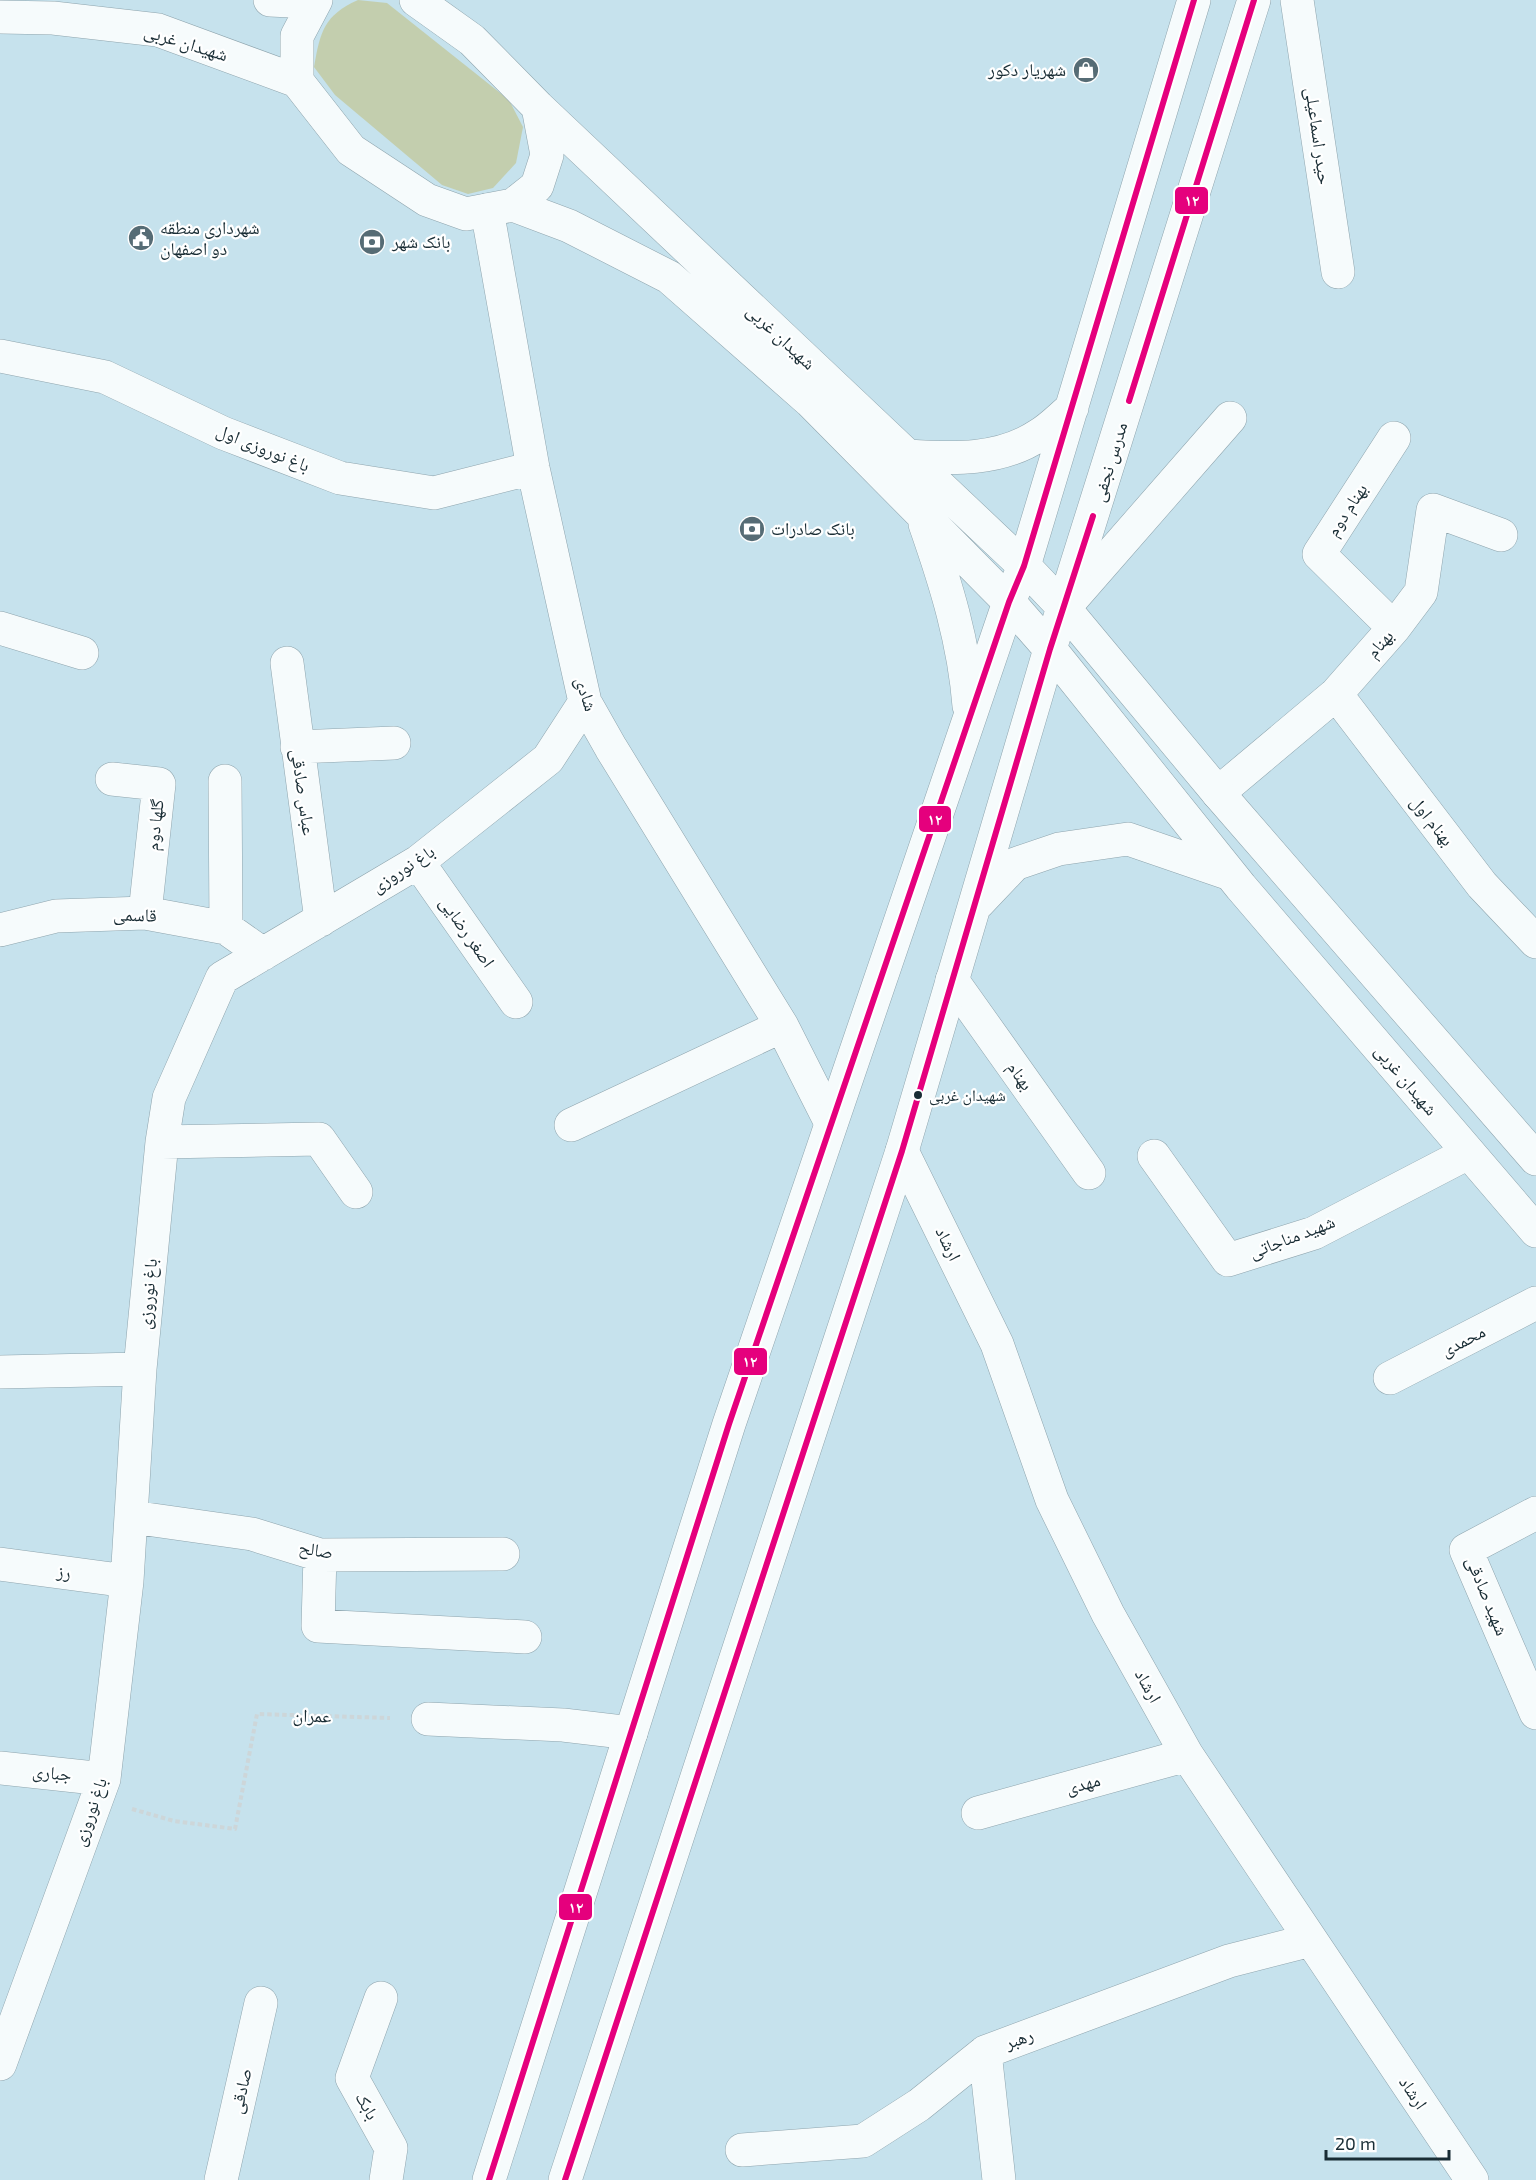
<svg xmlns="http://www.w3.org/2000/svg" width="1536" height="2180" viewBox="0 0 1536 2180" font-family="'Exo 2','Noto Naskh Arabic',sans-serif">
<rect width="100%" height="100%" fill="#c6e2ed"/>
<!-- green -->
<path fill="#c3ceae" d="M358,0L387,3L509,100L523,127L516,163L493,188L468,194L442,185L335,95L314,67C320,32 324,15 358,0Z"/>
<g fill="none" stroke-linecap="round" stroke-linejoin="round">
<!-- minor casing -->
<g stroke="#8ea4ad" stroke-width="34">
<path id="minor" d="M1297,0L1338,272
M487,210L533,468L585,702L611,748L782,1026L831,1123
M0,356L105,377L223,433L340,478L434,493L533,468
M1394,438L1319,554L1394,628
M1064,608L1230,418
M0,628L82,653
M287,663L321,920
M1336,694L1482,885L1536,942
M297,747L394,743
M112,779L159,784L145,913
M225,781L226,928
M1218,793L1336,694L1394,628L1421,592L1433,510L1501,535
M418,862L516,1002
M0,930L56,916L145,913L226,928L263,954
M952,980L1089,1173
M571,1125L782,1026
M162,1142L319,1139L356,1192
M902,1151L997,1344L1052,1500L1108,1614L1187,1755L1472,2180
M1154,1156L1228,1260L1314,1233L1468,1153
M0,1372L140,1369
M1390,1378L1536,1303
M1536,1513L1466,1550L1536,1713
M132,1517L252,1534L320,1555L503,1554
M320,1555L318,1626L525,1637
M0,1564L127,1581
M428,1719L563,1725L631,1733
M0,1768L104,1779
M978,1813L1187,1755
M381,1998L352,2078L391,2148L386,2180
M985,2052L999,2180
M0,2064L104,1779L127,1581L140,1369L162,1142L169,1098L222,978L418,862L548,759L585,702
M742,2150L863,2141L919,2105L985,2052L1229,1961L1311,1940
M221,2180L261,2003"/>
</g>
<!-- secondary casing -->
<g stroke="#8ea4ad" stroke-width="34">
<path id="secondary" d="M270,0L313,2
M316,0L297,36V81L351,150L427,200L466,214L513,205L537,186L547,155L538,107
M416,0L472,40L538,107L1024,566L1064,608L1218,793L1536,1159
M0,17L53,18L158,30L297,81
M513,205L569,226L669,277L810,401L1009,602L1050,649L1241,887L1536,1231
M908,456C953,459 1000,461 1039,435C1051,428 1061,417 1072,408
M925,524C946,584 964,642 969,706
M978,903L1015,864L1059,849L1128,839L1230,874
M489,2180L729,1424L1009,602L1024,566L1194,0
M565,2180L902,1151L1050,649L1254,0"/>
</g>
<!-- path -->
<path stroke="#cdd6d9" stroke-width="4" stroke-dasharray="4.5 3" stroke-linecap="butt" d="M132,1809L174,1821L235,1829L257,1714L390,1718"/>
<!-- minor -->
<use href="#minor" stroke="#f6fbfc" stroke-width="33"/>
<!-- secondary -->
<use href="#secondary" stroke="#f6fbfc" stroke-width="33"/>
<!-- bus-1 casing -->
<g stroke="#fff" stroke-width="10">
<path id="bus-1" d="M1129,401L1254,0
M489,2180L729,1424L1009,602L1024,566L1194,0
M565,2180L902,1151L1050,649L1093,516"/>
</g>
<!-- bus-1 -->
<use href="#bus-1" stroke="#e5007d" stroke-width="6"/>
</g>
<!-- icons -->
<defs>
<g id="shop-disc" transform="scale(1.35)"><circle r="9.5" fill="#566c75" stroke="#fff"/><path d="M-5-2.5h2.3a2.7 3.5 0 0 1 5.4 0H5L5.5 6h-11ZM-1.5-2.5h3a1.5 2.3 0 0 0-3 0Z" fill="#fff"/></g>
<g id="civic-disc" transform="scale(1.35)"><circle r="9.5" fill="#566c75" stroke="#fff"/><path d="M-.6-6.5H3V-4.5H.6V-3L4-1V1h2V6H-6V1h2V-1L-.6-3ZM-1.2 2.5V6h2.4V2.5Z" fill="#fff"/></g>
<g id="bank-disc" transform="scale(1.35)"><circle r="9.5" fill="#566c75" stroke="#fff"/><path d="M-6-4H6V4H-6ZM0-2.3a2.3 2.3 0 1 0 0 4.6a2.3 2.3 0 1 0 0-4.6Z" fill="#fff"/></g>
</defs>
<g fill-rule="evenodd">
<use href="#shop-disc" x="1086" y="70"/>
<use href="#civic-disc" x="141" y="238"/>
<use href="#bank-disc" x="372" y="242"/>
<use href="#bank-disc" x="752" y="529"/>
</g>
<!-- markers -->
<circle fill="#192d35" stroke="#fff" stroke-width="2" cx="918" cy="1095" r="5"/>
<g text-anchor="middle" stroke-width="4.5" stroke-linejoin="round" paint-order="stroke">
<!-- bus labels -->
<g font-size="16" fill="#192d35" stroke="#fff" text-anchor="start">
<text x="929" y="1101">شهیدان غربی</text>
</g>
<!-- street labels -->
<g font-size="18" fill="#192d35" stroke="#fff">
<text transform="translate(186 43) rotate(17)" y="6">شهیدان غربی</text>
<text transform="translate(1318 136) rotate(82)" y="6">حیدر اسماعیلی</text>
<text transform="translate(781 337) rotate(43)" y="6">شهیدان غربی</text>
<text transform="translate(263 448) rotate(22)" y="6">باغ نوروزی اول</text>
<text transform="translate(1110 462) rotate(-73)" y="6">مدرس نجفی</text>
<text transform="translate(1347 510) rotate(-57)" y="6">بهنام دوم</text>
<text transform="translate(1380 644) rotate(-49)" y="6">بهنام</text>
<text transform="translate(586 694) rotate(72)" y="6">شادی</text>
<text transform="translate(303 792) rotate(82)" y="6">عباس صادقی</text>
<text transform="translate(1432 821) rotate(52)" y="6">بهنام اول</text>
<text transform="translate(155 825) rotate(-84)" y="6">گلها دوم</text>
<text transform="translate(403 869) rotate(-33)" y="6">باغ نوروزی</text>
<text transform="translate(135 915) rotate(2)" y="6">قاسمی</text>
<text transform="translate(467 932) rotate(55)" y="6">اصغر رضایی</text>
<text transform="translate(1020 1076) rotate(55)" y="6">بهنام</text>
<text transform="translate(1406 1080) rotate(50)" y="6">شهیدان غربی</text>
<text transform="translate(1292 1237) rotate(-21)" y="6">شهید مناجاتی</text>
<text transform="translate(948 1244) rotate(64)" y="6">ارشاد</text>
<text transform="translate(148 1294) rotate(-85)" y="6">باغ نوروزی</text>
<text transform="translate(1463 1341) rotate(-27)" y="6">محمدی</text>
<text transform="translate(316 1550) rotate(10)" y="6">صالح</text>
<text transform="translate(64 1572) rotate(8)" y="6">رز</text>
<text transform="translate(1487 1596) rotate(68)" y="6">شهید صادقی</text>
<text transform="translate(1148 1686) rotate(61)" y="6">ارشاد</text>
<text transform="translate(312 1716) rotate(2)" y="6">عمران</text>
<text transform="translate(52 1773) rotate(6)" y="6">جباری</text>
<text transform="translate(1083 1784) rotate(-15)" y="6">مهدی</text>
<text transform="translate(90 1812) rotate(-71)" y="6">باغ نوروزی</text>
<text transform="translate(1019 2039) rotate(-20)" y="6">رهبر</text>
<text transform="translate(241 2091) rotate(-77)" y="6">صادقی</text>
<text transform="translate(1413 2093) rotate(56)" y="6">ارشاد</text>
<text transform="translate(367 2106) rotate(61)" y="6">بابک</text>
</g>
<!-- poi labels -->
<g font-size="18" fill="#192d35" stroke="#fff" text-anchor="start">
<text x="1066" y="76" text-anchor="end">شهریار دکور</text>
<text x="160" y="234">شهرداری منطقه<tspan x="160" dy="21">دو اصفهان</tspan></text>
<text x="392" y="248">بانک شهر</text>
<text x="771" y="535">بانک صادرات</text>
</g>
</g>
<g stroke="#fff" stroke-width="2">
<rect x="1174" y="186" width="35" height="29" rx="6" fill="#e5007d"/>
<rect x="918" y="805" width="34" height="28" rx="6" fill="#e5007d"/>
<rect x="733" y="1347" width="35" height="29" rx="6" fill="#e5007d"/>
<rect x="558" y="1893" width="35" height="28" rx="6" fill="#e5007d"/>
</g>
<g font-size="16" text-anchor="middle" font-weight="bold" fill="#fff">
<text x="1192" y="206">۱۲</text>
<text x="935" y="825">۱۲</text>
<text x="750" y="1367">۱۲</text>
<text x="576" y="1913">۱۲</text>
</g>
<!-- scale -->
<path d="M1326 2150v9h123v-9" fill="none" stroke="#192d35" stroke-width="3"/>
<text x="1335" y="2150" font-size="18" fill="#192d35" stroke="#ffffff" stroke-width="4.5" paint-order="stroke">20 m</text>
</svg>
